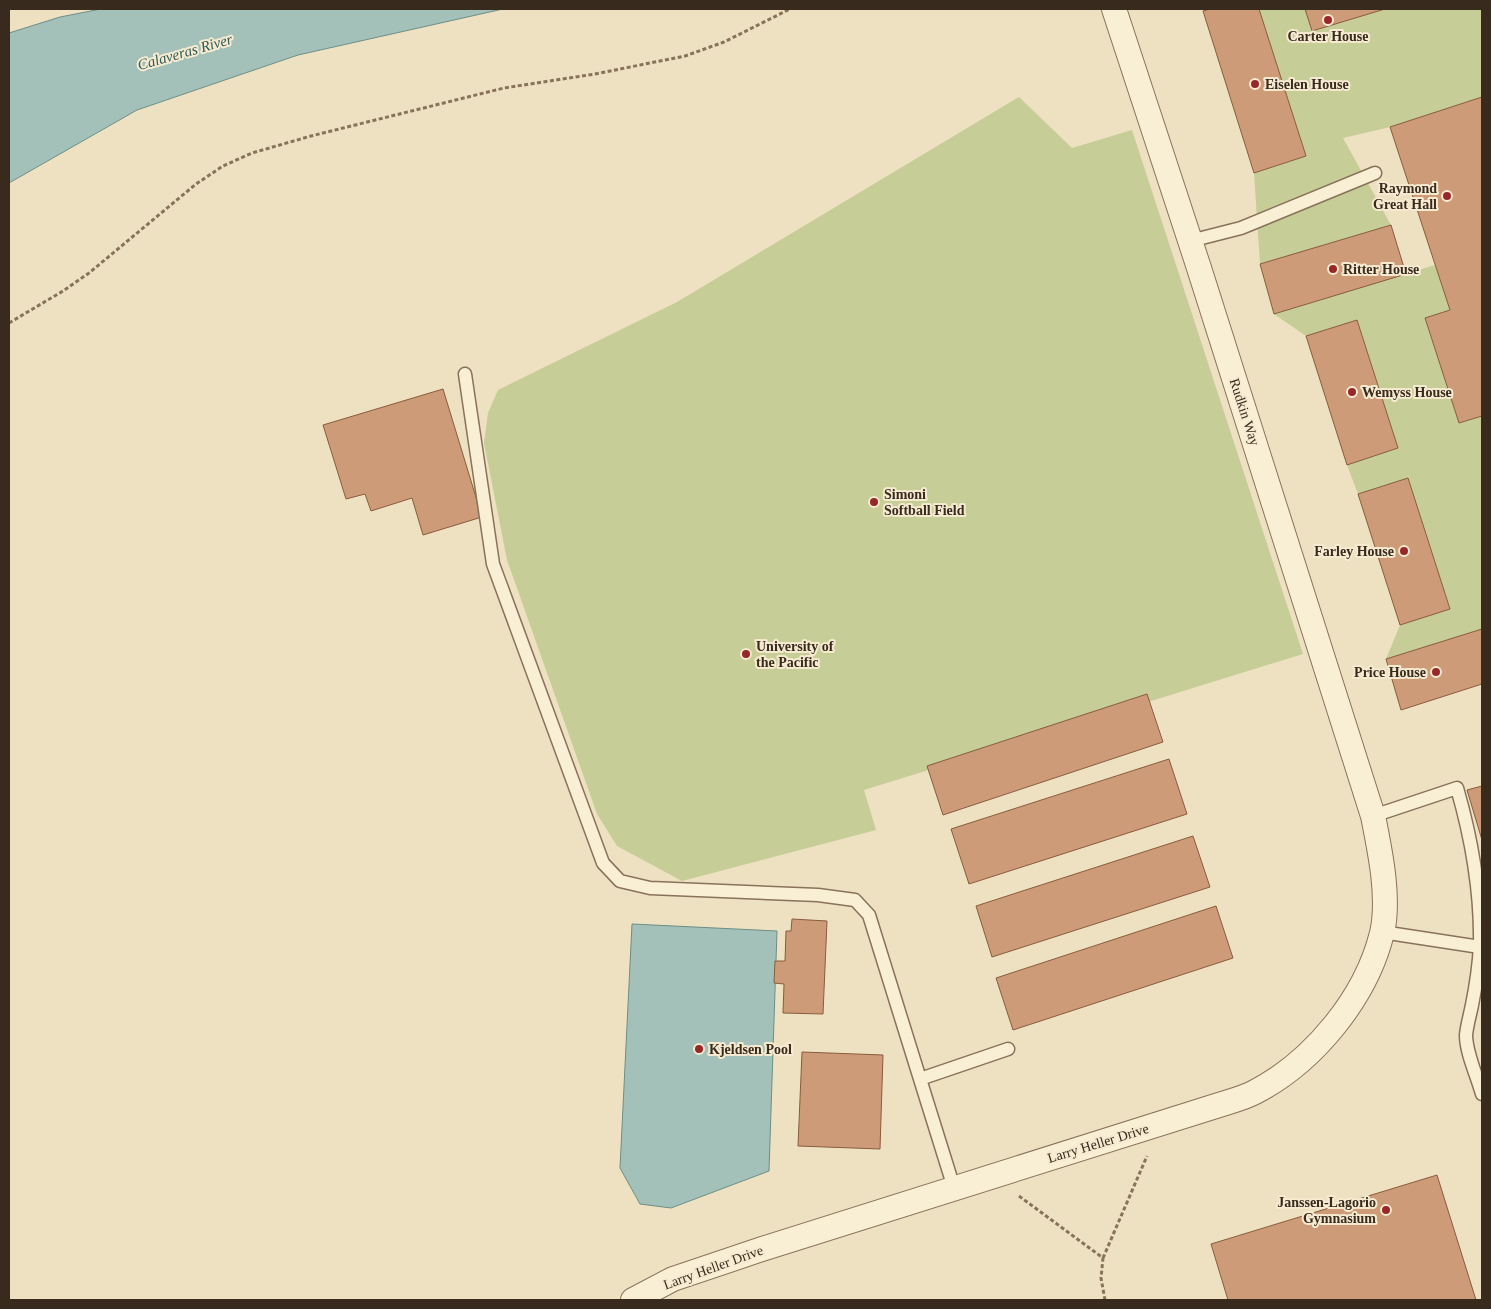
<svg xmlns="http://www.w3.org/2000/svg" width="1491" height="1309" viewBox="0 0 1491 1309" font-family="'Times New Roman',serif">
<rect width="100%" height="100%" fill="#eee1c2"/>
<!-- green -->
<path fill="#c6cd96" d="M1259,9H1305L1312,31L1385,9H1482V97L1390,127L1343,138L1391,225L1260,264L1254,173L1306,156Z
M1019,97L1072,148L1132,130L1303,654L864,790L876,830L682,881L617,846L597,814L507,560L484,443L488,413L498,390L677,302Z
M1435,265L1450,310L1425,319L1459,423L1482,416V629L1386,659L1400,625L1450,608L1408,478L1358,494L1347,465L1398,448L1357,320L1306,336L1274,314Z"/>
<!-- water -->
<path fill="#a4c1b9" stroke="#6b8f86" d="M101,9H503L298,55L137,110L9,183V33L60,17Z
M632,924L777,931L769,1171L671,1208L640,1204L620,1168Z"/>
<!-- building -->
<path fill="#cd9b77" stroke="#885c3e" d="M1210,9H1259L1306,156L1254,173L1203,11Z
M1305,9H1385L1312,31Z
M1482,97V416L1459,423L1425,318L1450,310L1390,127Z
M1391,225L1406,274L1274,314L1260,264Z
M1357,320L1398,448L1347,465L1306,336Z
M443,389L482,517L423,535L412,498L371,511L365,494L346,499L323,425Z
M1408,478L1450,609L1400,625L1358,494Z
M1482,629V684L1401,710L1386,659Z
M1147,694L1163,742L943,815L927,766Z
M1169,759L1187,814L969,884L951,829Z
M1482,786V840L1467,790Z
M1193,836L1210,887L992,957L976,906Z
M1216,906L1233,958L1013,1030L996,978Z
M792,919L827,921L823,1014L783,1013L784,984L774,983L775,961H785L786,931H791Z
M802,1052L883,1055L880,1149L798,1146Z
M1437,1175L1476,1300H1228L1211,1244Z"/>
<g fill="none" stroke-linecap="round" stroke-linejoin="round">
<!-- service casing -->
<g stroke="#887259" stroke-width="15">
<path id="service" d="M1190,241L1241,228L1375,173
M465,374L493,564L603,863L620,881L650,888L818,895L855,900L869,915L920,1079
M1373,816L1457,788C1472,840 1481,891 1480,945C1479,965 1476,985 1472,1005C1470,1015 1467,1025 1466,1035C1466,1053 1477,1076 1482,1094
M1382,932L1480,947
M954,1188L920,1079L1008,1049"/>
</g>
<!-- minor casing -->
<g stroke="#887259" stroke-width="26">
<path id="minor" d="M633,1300L673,1279L759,1250L1219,1105C1231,1101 1244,1098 1255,1092C1313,1062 1366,998 1382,933C1390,898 1380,851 1373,816L1199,268L1114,9"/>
</g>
<!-- path -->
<path stroke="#887259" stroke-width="3" stroke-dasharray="4 2.5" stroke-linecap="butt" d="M9,323L63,291L89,273L196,184L223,166L252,153L311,136L504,88L595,74L685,56L724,42L790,9
M1019,1196L1103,1258L1101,1278L1105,1300
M1103,1258L1147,1156"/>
<!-- service -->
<use href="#service" stroke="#f9efd5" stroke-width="12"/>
<!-- minor -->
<use href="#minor" stroke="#f9efd5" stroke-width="24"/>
</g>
<!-- markers -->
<g fill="#982828" stroke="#f6ebd1" stroke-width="2">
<circle cx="1328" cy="20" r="5"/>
<circle cx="1255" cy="84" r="5"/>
<circle cx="1447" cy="196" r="5"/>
<circle cx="1333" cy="269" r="5"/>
<circle cx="1352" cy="392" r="5"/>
<circle cx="874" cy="502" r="5"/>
<circle cx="1404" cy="551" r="5"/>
<circle cx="746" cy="654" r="5"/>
<circle cx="1436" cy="672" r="5"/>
<circle cx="699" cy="1049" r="5"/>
<circle cx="1386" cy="1210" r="5"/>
</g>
<g text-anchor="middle" stroke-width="4" stroke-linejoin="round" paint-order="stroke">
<!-- poi labels -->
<g font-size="14" font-weight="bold" fill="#382a1d" stroke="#f6ebd1" text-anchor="start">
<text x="1328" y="41" text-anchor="middle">Carter House</text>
<text x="1265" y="89">Eiselen House</text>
<text x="1437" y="193" text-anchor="end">Raymond<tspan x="1437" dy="16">Great Hall</tspan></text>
<text x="1343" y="274">Ritter House</text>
<text x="1362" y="397">Wemyss House</text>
<text x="884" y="499">Simoni<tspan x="884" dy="16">Softball Field</tspan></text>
<text x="1394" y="556" text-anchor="end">Farley House</text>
<text x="756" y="651">University of<tspan x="756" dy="16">the Pacific</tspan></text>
<text x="1426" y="677" text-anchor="end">Price House</text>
<text x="709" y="1054">Kjeldsen Pool</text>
<text x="1376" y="1207" text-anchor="end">Janssen-Lagorio<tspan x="1376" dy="16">Gymnasium</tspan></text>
</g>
<!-- street labels -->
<g font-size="14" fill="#382a1d" stroke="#f6ebd1">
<text transform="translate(1245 412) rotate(72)" y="5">Rudkin Way</text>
<text transform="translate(1098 1143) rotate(-17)" y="5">Larry Heller Drive</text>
<text transform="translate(713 1267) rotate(-20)" y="5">Larry Heller Drive</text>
</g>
<!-- water labels -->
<g font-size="15" font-style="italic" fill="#2c5855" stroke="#f6ebd1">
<text transform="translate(185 52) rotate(-16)" y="5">Calaveras River</text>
</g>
</g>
<!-- border -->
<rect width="1491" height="1309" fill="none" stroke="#382a1d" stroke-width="20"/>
</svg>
